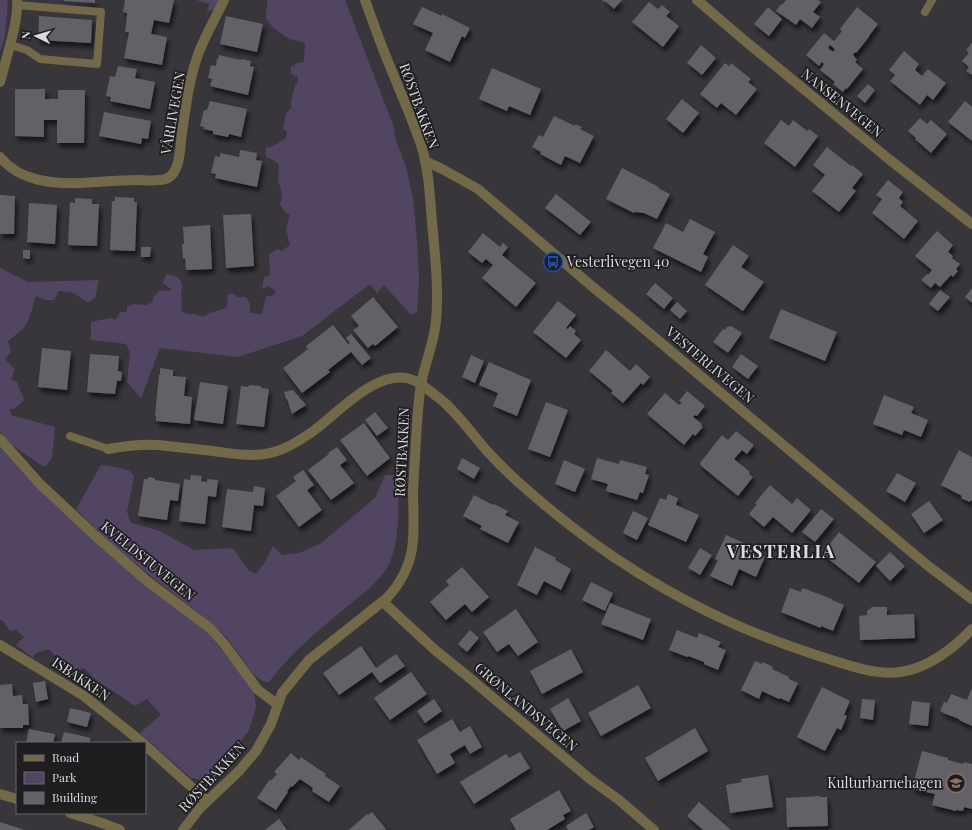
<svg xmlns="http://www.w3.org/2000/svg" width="972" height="830" viewBox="0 0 972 830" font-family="'Playfair Display',serif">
<defs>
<filter id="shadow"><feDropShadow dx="2.5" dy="4.5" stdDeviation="2" flood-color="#0009"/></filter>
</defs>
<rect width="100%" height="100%" fill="#38353b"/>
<!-- green -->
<path fill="#524561" d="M0,0H8L5,36L0,52Z
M196,0H219L215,9L207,12L209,4Z
M267,0H345L395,130L394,135L406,167L413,198L417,241L419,279L417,313L410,314L384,285L377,293L370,284L302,336L238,357L160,348L141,398L127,382L130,352L126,344L91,340V322L110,318L116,320L120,312H127V307L134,304L146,305L153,302V298L160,290L169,291L171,289L163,283L166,274C172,275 181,277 182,284C183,287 181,291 181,294C181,301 183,303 181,311L187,314H194L200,316H205L210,313L227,308L228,294H234L237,297H246L250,304V313L262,314L266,296H272L276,291L269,286L262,289L264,277H266L270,275L269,254L278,249L282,251L290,245L286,229L290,214L286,213L280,205L282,194L278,180L279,165L273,160L266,157V148L273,146L286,138L287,131L283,129L286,114L291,108V101L295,85L298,82V77L291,74V67L297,63L304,62L305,43C301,41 295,41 290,39C283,35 267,25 266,16C266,10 268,5 267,0Z
M0,268L28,282L99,280L95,298L88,302L71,292L59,291L54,300H45L36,296L30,316L24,328L8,341L11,352L5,359L15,370L11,379L17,382L24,400L14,409H10L11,415L55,427L52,458L46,466H43L13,446L0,432Z
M0,444L206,631L237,668L254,692L256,707L249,730L230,755L210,775L200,780L190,777L140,733L161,715L147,699L135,706L95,679L84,668L77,670L62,664L49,649L36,653L33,658L16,645L24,637L16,630L10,631L2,620H0Z
M101,465L116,467L130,471L134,477L127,512L131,523L160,531L194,550L233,548L249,571L256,574L263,565L273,546L282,555L299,553L320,544L375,498L385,475H398C398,502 401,539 389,564C385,573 377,580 370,588C335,617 297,645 269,682L262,681L253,674L228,639L213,624L148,574L109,542L76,509Z"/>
<!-- building -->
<path fill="#646167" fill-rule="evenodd" filter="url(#shadow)" d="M64,0H95V3L64,1Z
M125,0H174L169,23L154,20L151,34L167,37L162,65L124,58L129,32H125L127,16V13L123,12Z
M602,0H622L614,9L605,1L604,2Z
M786,0H818L821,2L813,12L820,17L812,28L800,19L796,25L776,11L781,4L782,5Z
M649,2L658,9L662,5L670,12L666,16L679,26L663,47L632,22Z
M422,7L442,16V14L470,28L465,38L462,36L450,62L425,50L433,33L413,24Z
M768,7L782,19L769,36L754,24Z
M857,7L878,24L869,36V37L856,53L855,52L853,55L857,60L855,62L863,69L847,89L846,88L843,92L833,84L835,82L820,70L824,64L822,62L819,66L806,55L824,33L834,41L842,31L840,29ZM830,45L835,49L833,52L828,48Z
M39,16L92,20L91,43L38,40Z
M226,16L263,24L257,52L220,44Z
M972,43V75L966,71L969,67L962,61L969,53L966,50Z
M701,45L716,58L702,75L687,63Z
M904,51L919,64L915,70L922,76L928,69L946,83L933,100L927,95L920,105L890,81L895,75L889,70Z
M219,55L241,60V59L251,61L250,66L254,67L248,95L210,86L212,79L208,78L211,65L216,66L217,59H218Z
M725,63L729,66L731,63L751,79L748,82L757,89L736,115L721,103L717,108L700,94Z
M118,66L137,69L135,78L155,82L150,109L110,101L111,97L106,96L110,76L115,77Z
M492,68L541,89L530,115L509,106L507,111L479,99Z
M868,84L875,90L865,103L857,96Z
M15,89H45V99H58V90H85L84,143H57V120H44V137L15,136Z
M682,99L699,113L683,133L666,119Z
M210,101L247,109L241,137L229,134L228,137L213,134V131L203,129L204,127L200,126L204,110H207Z
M965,101L972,107V141L948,122Z
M104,112L151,121L148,139L142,138L141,144L99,136Z
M554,116L575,126V124L582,127L580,129L594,136L580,163L565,156L561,165L540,154L541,152L532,147L539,135L543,137Z
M920,118L927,124L931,120L947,134L931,153L915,139L916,138L908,131Z
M781,120L789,126L793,120L807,131L809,129L818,136L795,167L764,143Z
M827,147L851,166L852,165L863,174L852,188L856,191L839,212L812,191L825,175L813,165Z
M240,150L257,153L256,160L262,161L257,187L215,178L216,174L211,173L215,156L220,157V153L239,157Z
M622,168L659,187L658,188L670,194L657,219L644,213L635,212L634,213L606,199Z
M888,180L903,192L899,198L903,202L900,206L918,221L904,239L872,213L882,199L876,195Z
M556,194L591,222L580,235L545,208Z
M0,195L15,196L14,234H0Z
M115,197L134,198V202H137L135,251L110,250L112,201H115Z
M75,198L92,199V204H99L97,246L68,245L70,202L75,203Z
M29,203L57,205L55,244L27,242Z
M251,214L254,266L226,268L223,215Z
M690,219L715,232L703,254L708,257L701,272L653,248L666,223L683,232Z
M210,225L212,269L186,270L185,258L183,259L182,244H184L183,227Z
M937,231L953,245L948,252L953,256L952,258L960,264L956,269L958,271L953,277L951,275L940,287L935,283L931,288L921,280L927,274L928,275L932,270L915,256Z
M483,233L500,247L503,243L508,247L502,255L536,283L516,307L482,278L493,265L486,259L482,263L468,252Z
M733,245L749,256L741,267L764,282L743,311L705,285Z
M141,247H151L150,257H141Z
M23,250H30V259L23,258Z
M655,283L673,298L664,309L646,294Z
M972,288V303L965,297Z
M940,290L950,297L938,311L929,304Z
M373,297L398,327L375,346L373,344L368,348L353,330L359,326L351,316Z
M558,301L576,315L566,328L568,329L570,326L576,331L574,334L581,340L566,358L533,332Z
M677,302L687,311L680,319L670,310Z
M781,309L837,332L825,361L769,338Z
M333,325L348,344L350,343L346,338L351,334L371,358L362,365L351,352L328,370L330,372L302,393L283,368L308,349L306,346Z
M731,326L742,333L728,353L713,342L723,329L725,330L727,327Z
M42,348L71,351L67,390L38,387Z
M606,350L630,371L636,364L650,377L643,385L641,383L623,403L611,393L613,391L589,371Z
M90,354L119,356L118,371L122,372L121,381H117L115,394L87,392Z
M741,354L758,366L748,379L732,367Z
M471,355L484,361L475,383L462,377Z
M489,362L531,380L517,416L493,406L498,393L479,385Z
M160,368L173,370V376L186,377L184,396L192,397L190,424L156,421V416H155L159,374L160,375Z
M200,382L228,386L223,424L194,420Z
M249,385L261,386V388L269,389L264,427L236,424L241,386L248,387Z
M293,390L306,405L292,414L287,399H286L284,392Z
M687,391L705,406L697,416L695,415L693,417L702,424L701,426L703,427L695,436L693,434L684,445L647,414L665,393L679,405L682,403L679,401Z
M884,395L914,407L911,413L928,420L921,437L904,430L902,435L873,424Z
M546,402L568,410L550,457L528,449Z
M375,412L388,428L377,436L365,420Z
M364,423L390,458L367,476L340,440Z
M736,431L754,445L747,454L742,450L734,459L750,472L749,474L753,477L738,496L700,465L701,464L700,463L722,435L728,440Z
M337,447L347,460L340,465L354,483L331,500L308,470L329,454L328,453Z
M959,450L972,457V501L971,500L970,502L961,498L962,496L941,485Z
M462,458L480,468L474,479L457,469Z
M597,458L619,464L620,460L647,467L645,474L649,475L643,493L640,492L637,500L606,491L608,484L591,479Z
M564,460L585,469L575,492L555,484Z
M303,470L314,485L307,490L322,510L299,527L276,496L296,481L293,477Z
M897,473L916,483L905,502L886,491Z
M191,475L202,476L201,481L207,482V479L218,480L216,497L208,496L205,524L179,521L184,479L190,480Z
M148,477L155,478V480L180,484L178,501L170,500L167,520L138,516L144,479H148Z
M770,485L792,504L797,498L811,510L792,533L773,517L764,527L749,514L757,504L755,503Z
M254,486L265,488L263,506L254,505L251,531L222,527L227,489L253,492Z
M668,494L678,498L676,505L699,515L686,542L648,525L660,498L666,500Z
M474,495L493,505L494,504L508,511L505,515L519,522L508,543L480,529L482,526L463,516Z
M929,501L943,520L924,533L911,514Z
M821,509L834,519L815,542L802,532Z
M633,511L648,518L637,540L623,533Z
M839,532L876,562L859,583L822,554Z
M726,535L753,547L751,550L765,557L756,577L739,569L732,586L710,576L718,560L715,559Z
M535,547L556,558L555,560L571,569L561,590L544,581L537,595L517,585Z
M700,548L712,555L700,575L688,568Z
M890,552L905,566L890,581L876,566Z
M462,567L489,597L472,612L465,604L446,620L430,602L449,585L446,581Z
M591,582L613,593L605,611L582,600Z
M790,588L801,592L802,588L808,590L832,599V600L844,605L833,631L821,626V628L781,612Z
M610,603L651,619L643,640L601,624Z
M872,607H887V615L914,614L915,638L860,640L859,616L867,615V611Z
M516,609L538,642L518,656L509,644L497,652L483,632Z
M470,630L479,638L467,652L458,644Z
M677,630L697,638L699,633L721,642L718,647L726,650L718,670L704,664V662L688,656L687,657L669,650Z
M361,646L376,668L396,654L405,666L380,683L372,672L339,695L323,673Z
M571,649L583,672L542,694L530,671Z
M755,661L762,664L763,662L773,667L772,669L789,677V679L798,683L789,702L780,698L779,699L762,691L759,699L741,690Z
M411,672L427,694L390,720L374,698Z
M45,681L48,699L36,702L33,683Z
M12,684L13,696L22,695L23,704H28L29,725H23V728H0V685Z
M638,685L651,708L601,736L588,713Z
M822,687L850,701L844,715L847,716L841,730L837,728L825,751L797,737Z
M972,688V726L959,720V719L943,713V712L940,711L944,702L947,703L951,694L967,700Z
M568,698L581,721L563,731L550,709Z
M434,699L442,711L425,723L417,711Z
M862,699L875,700L873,720L860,718Z
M912,701L930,703L928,726L909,724Z
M70,708L91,713L87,727L67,722Z
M452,719L460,732L470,726L482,747L470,754L465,745L450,754L455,763L437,774L417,740Z
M695,728L708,751L658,781L645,758Z
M29,729L55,734L53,743H26Z
M64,732L91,738L89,743H61Z
M922,751L948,758V760L963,764L964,762L972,764V809L964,807L963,811L956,810V811L932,805L935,794L912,789Z
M520,752L530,768L474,804L460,782L506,754L509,758Z
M291,753L299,760L301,757L326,774L325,776L340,786L329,802L312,791L313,788L300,779L292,787L291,786L287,791L288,792L276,810L257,798L270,779L271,781L277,774L274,772Z
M768,775L773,807L730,813L726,785L742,782L741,779Z
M559,790L571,811L563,815L565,819L547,830H516L510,819Z
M820,796V797H827L828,826L787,827L786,798Z
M699,802L731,830H703L687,816Z
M372,812L386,829L385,830H349L367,814L368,815Z
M586,813L594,827L589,830H568L566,826Z
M279,819L287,830H265Z
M0,822L25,830H0Z"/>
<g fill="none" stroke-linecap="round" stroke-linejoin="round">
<!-- service -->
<path stroke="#736847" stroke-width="8" d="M925,12L932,0
M11,45L27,50L40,59L97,64L101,12L17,5
M70,436L108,449"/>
<!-- minor -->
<path stroke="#736847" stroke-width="10" d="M697,0L744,40L890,160L972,224
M0,82C5,64 10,47 14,29C16,19 18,9 17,0
M0,157C19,181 52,184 81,183C100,182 119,180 138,180C147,180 160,182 168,178C181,171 180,145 182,133C186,106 189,78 199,52C206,34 216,17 224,0
M425,161L444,170L478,189L594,288L630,317L927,565L972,599
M0,439L40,484L100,540L147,581L210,628L225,645L258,690L277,704
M108,449C125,446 141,444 158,445C176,447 195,449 213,451C234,454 257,458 277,451C290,447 302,439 312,432C337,414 376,369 410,379C420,382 426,388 435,395C439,398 443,401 446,404C460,417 473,435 486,450C498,463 511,476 525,488C587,543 658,590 734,624C759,635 786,645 813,654C838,662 874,676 900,672C927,669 954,648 972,629
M383,602L435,650L466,675L590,779L619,800L654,830
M0,645L84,696L118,723L143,743
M145,745L207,801
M0,794L17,799
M70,813L102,823L120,830"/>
<!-- tertiary -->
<path stroke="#736847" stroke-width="10" d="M183,830L200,808L239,771L256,751L271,724L282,693L309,660L319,652L387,598C399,585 409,567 412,549C415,529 413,509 413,490C414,473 415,457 416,440C417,422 418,403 421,384C425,363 434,343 436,321C439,288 435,255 432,222C430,197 429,172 422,148C414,123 403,99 394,76C383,51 374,25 365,0"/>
</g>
<!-- icons -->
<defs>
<g id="bus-ring" transform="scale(1)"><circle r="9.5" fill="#1e1d20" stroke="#1a4fb4" stroke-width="1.5"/><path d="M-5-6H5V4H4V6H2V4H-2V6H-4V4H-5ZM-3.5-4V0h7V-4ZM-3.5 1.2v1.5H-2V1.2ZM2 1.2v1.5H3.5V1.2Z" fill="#1a4fb4"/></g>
<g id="school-ring" transform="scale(1)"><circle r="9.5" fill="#1e1d20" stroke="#8d6e63" stroke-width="1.5"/><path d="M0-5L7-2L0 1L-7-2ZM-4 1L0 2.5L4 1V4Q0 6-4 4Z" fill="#8d6e63"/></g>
</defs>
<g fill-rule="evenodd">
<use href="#bus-ring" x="553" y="262"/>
<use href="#school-ring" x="956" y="783"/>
</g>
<g text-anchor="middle" stroke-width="3.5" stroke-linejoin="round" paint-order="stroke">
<!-- street labels -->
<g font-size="14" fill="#dbd9dd" stroke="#1e1d20">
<text transform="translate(842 103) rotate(39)" y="5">NANSENVEGEN</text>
<text transform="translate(419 106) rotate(70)" y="5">RØSTBAKKEN</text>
<text transform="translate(173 113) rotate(-80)" y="5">VÅRLIVEGEN</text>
<text transform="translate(710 365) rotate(40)" y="5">VESTERLIVEGEN</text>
<text transform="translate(402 452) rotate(-87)" y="5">RØSTBAKKEN</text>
<text transform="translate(148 561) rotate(39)" y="5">KVELDSTUVEGEN</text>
<text transform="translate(81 679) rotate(34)" y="5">ISBAKKEN</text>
<text transform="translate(526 707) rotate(40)" y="5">GRØNLANDSVEGEN</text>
<text transform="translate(212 777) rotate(-47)" y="5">RØSTBAKKEN</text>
</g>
<!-- poi labels -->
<g font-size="14" fill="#dbd9dd" stroke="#1e1d20" text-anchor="start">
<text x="567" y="267">Vesterlivegen 40</text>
<text x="942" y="788" text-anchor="end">Kulturbarnehagen</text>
</g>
<!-- district labels -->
<g font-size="18" font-weight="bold" letter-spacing="1" fill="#dcd9e0" stroke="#1e1d20">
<text x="781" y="558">VESTERLIA</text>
</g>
</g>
<!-- legend -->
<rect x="16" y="742" width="130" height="72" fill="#1e1d20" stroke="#6a686c"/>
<rect x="24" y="755" width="20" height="6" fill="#736847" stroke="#6a686c"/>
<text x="52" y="762" font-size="12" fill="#dbd9dd">Road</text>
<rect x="24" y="772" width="20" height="12" fill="#524561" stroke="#6a686c"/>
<text x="52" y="782" font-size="12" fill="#dbd9dd">Park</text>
<rect x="24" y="792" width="20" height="12" fill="#646167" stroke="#6a686c"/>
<text x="52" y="802" font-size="12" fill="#dbd9dd">Building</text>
<!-- north arrow -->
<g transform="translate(36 36) rotate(275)" stroke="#1e1d20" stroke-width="3" paint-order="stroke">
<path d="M0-3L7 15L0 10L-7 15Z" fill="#dbd9dd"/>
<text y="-6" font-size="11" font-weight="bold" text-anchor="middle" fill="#dbd9dd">N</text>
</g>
</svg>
